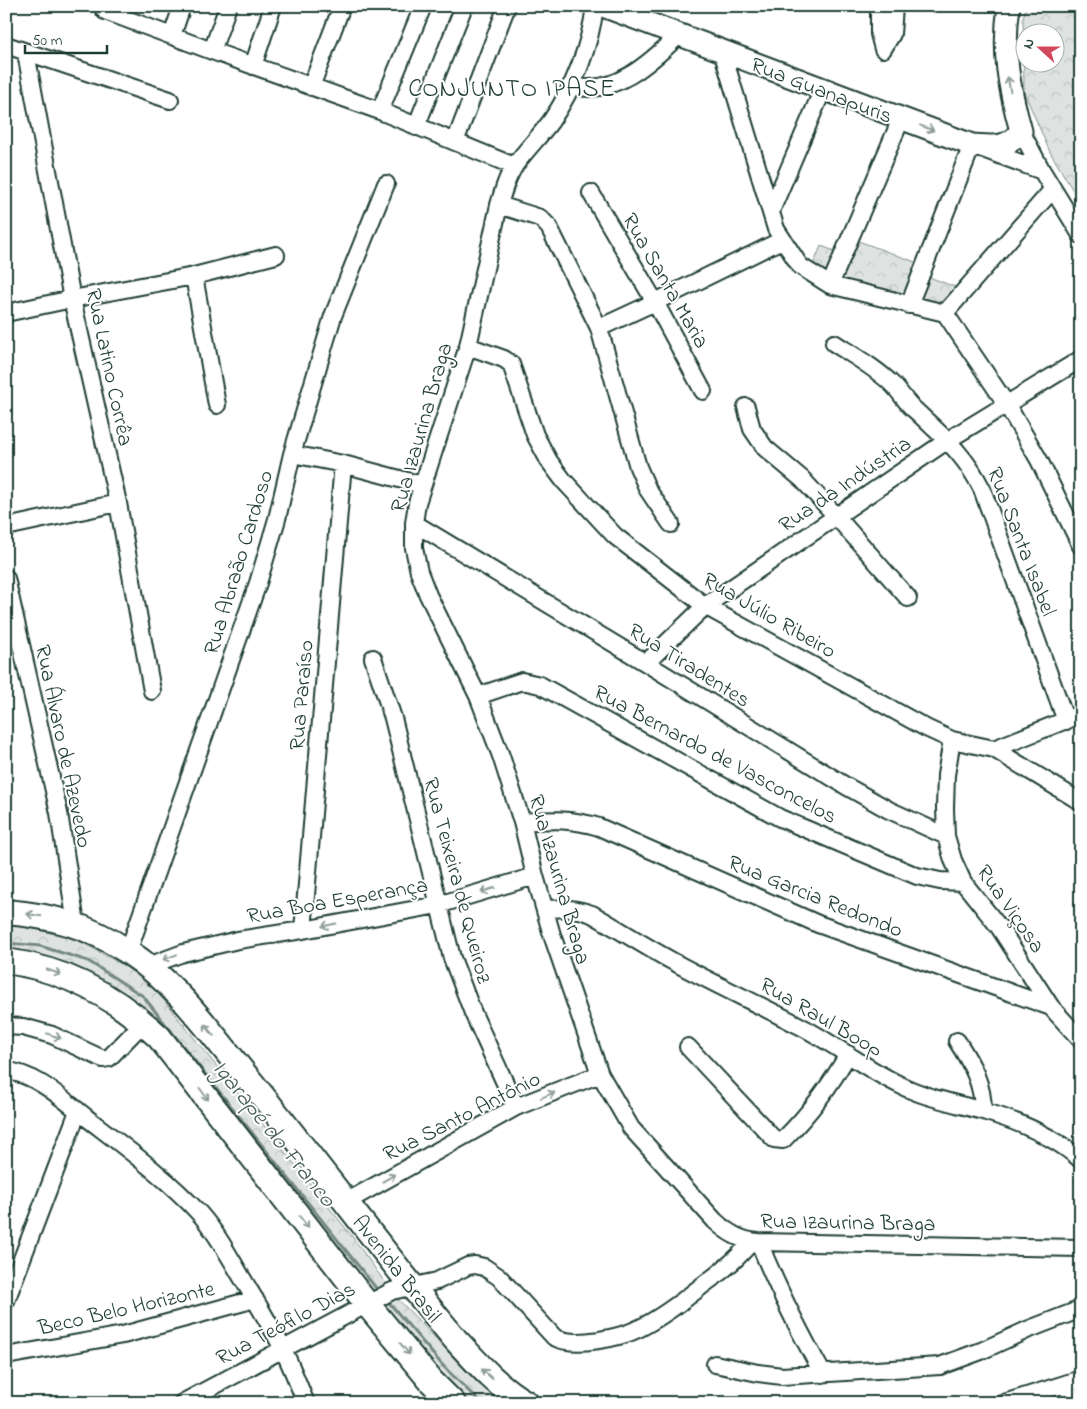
<svg xmlns="http://www.w3.org/2000/svg" width="1087" height="1409" viewBox="0 0 1087 1409" font-family="'Indie Flower',sans-serif">
<defs>
<pattern id="forest-crowns" width="20" height="18" patternUnits="userSpaceOnUse" patternTransform="scale(1.25)"><rect width="20" height="18" fill="#dee3e2"/><path d="M2 6a3 3 0 1 1 6 0M12 15a3 3 0 1 1 6 0" fill="none" stroke="#bec4c2"/></pattern>
</defs>
<rect width="100%" height="100%" fill="#fff"/>
<filter id="ink" filterUnits="userSpaceOnUse"><feTurbulence type="fractalNoise" baseFrequency=".02" numOctaves="2"/><feDisplacementMap in="SourceGraphic" scale="10" xChannelSelector="R" yChannelSelector="G"/><feConvolveMatrix kernelMatrix="1 2 1 2 8 2 1 2 1" color-interpolation-filters="sRGB"/></filter>
<g filter="url(#ink)">
<!-- forest -->
<path fill="url(#forest-crowns)" stroke="#7e908b" fill-rule="evenodd" d="M1026,6H1081V204L1050,152L1024,92L1023,18ZM1024,32H1054V62H1024Z
M853,239L918,263L919,273L955,287L937,306L837,281L813,265L821,246L846,255Z
M6,925L31,928L78,940L121,964L151,984L351,1235L394,1295L475,1379L501,1403H456L130,1007L6,956Z"/>
<g fill="none" stroke-linecap="round" stroke-linejoin="round">
<!-- stream -->
<path stroke="#758883" stroke-width="3" d="M6,943L40,946L88,961L143,996L380,1293
M386,1299L444,1367L481,1403"/>
<!-- minor casing -->
<g stroke="#1f3d34" stroke-width="20">
<path id="minor" d="M102,6L105,11L212,51L380,111L514,166
M595,6C590,46 574,88 551,121C540,136 526,150 515,165C507,177 503,191 499,205L468,346L417,503L414,523V548L419,572L428,595L478,696L501,756L522,822L535,876L552,935L600,1074L631,1128L715,1221C728,1233 741,1241 759,1242L1081,1248
M879,6V34L883,49
M172,36L182,6
M6,45L170,100
M883,49L892,34L894,6
M212,51L228,6
M722,51L776,229L800,266L830,285L945,313L1007,405L1039,460L1081,546
M26,53L72,299L118,503L152,691
M253,66L273,6
M571,85C612,99 652,61 679,35
M311,87L342,6
M380,111L423,6
M416,127L464,6
M1021,131L1042,171L1081,235
M455,142L507,6
M591,193L655,302L703,391
M499,205L540,218L549,227L599,328L638,467L648,490L671,524
M771,211L823,89
M194,276L217,405
M830,285L901,119
M909,305L972,145L1042,171
M6,313L72,299L194,276L276,255
M945,313L1053,189
M599,328L655,302L782,240
M834,343C854,356 876,368 893,385C901,393 907,404 916,411C943,437 965,454 982,489L1066,721
M468,346L504,359L511,364L535,435L549,461L564,481L615,536L705,606L926,728L952,740L994,749L1081,802
M746,407L752,429L765,448L802,479L836,516L908,598
M292,454L343,464L422,485
M414,523L646,663L846,786L889,810L946,836
M6,527L118,503
M6,578L59,813L76,924
M373,658L393,718L452,958L473,1013L516,1107
M646,663L705,606L948,440L1081,359
M478,696L522,681L540,685L780,818L917,876L940,881L963,882
M952,740L946,775L945,808L946,836L953,860L963,882L999,927L1051,1007
M994,749L1081,714
M522,822C552,820 569,818 599,827L818,924L1051,1007L1081,1040
M545,909C562,908 576,908 592,914C620,930 646,947 674,962C716,985 760,1005 802,1027C836,1045 866,1069 900,1085C926,1098 955,1103 983,1111C1017,1121 1054,1136 1081,1160
M303,930L343,464
M128,952L258,583L277,519L292,454L333,316L386,184
M148,966L183,953L238,940L303,930L438,905L535,876
M6,1026L23,1027L52,1035L103,1059L109,1058L143,1023
M957,1041C972,1064 983,1084 983,1111
M688,1047L774,1139L783,1140C809,1114 830,1087 848,1054
M6,1071C36,1073 65,1101 87,1118C126,1148 167,1178 200,1214C215,1231 227,1252 238,1271C253,1296 268,1321 282,1347C291,1365 298,1384 306,1403
M346,1202L516,1107L600,1074
M759,1242C777,1288 799,1331 823,1374
M6,1301L78,1111
M6,1356L123,1335L255,1299
M715,1364L758,1373L782,1376L940,1366L981,1351L1027,1330L1081,1309
M1067,1383L1072,1403
M182,1403L392,1291L437,1281L468,1266L475,1265L484,1267L499,1277L554,1337C574,1348 620,1338 640,1328C662,1317 683,1301 703,1285C721,1272 738,1259 751,1242
M1004,1403L1081,1379"/>
</g>
<!-- major casing -->
<g stroke="#1f3d34" stroke-width="25">
<path id="major" d="M603,6L972,145C993,146 1006,150 1021,131C1009,88 1002,52 1009,6"/>
</g>
<!-- highway casing -->
<g stroke="#1f3d34" stroke-width="28">
<path id="highway" d="M6,912C53,916 87,925 127,951C178,984 213,1036 251,1082C320,1167 385,1255 455,1339C477,1363 498,1387 526,1403
M6,961C65,969 116,997 159,1037L367,1304L431,1381L453,1403"/>
</g>
<!-- minor -->
<use href="#minor" stroke="#fff" stroke-width="16"/>
<!-- major -->
<use href="#major" stroke="#fff" stroke-width="21"/>
<!-- highway -->
<use href="#highway" stroke="#fff" stroke-width="24"/>
</g>
<!-- one-way arrows -->
<defs><path id="oneway-shaft" d="M-6 0H5M1.5-3L5.5 0L1.5 3" fill="none" stroke-width="1.6" stroke-linecap="round" stroke-linejoin="round" transform="scale(1.25)"/></defs>
<g stroke="#8f9e9a">
<use href="#oneway-shaft" transform="translate(1009 84) rotate(-100)"/>
<use href="#oneway-shaft" transform="translate(927 128) rotate(21)"/>
<use href="#oneway-shaft" transform="translate(488 890) rotate(163)"/>
<use href="#oneway-shaft" transform="translate(34 915) rotate(-171)"/>
<use href="#oneway-shaft" transform="translate(329 925) rotate(169)"/>
<use href="#oneway-shaft" transform="translate(170 957) rotate(159)"/>
<use href="#oneway-shaft" transform="translate(54 972) rotate(19)"/>
<use href="#oneway-shaft" transform="translate(209 1030) rotate(-129)"/>
<use href="#oneway-shaft" transform="translate(54 1036) rotate(20)"/>
<use href="#oneway-shaft" transform="translate(204 1094) rotate(53)"/>
<use href="#oneway-shaft" transform="translate(548 1095) rotate(-22)"/>
<use href="#oneway-shaft" transform="translate(389 1178) rotate(-29)"/>
<use href="#oneway-shaft" transform="translate(304 1222) rotate(52)"/>
<use href="#oneway-shaft" transform="translate(405 1349) rotate(50)"/>
<use href="#oneway-shaft" transform="translate(487 1374) rotate(-138)"/>
</g>
</g>
<g text-anchor="middle" stroke-width="4" stroke-linejoin="round" paint-order="stroke">
<!-- street labels -->
<g font-size="22" fill="#1f3d34" stroke="#fff">
<text transform="translate(822 89) rotate(21)" y="8">Rua Guanapuris</text>
<text transform="translate(667 280) rotate(60)" y="8">Rua Santa Maria</text>
<text transform="translate(111 367) rotate(78)" y="8">Rua Latino Corrêa</text>
<text transform="translate(420 427) rotate(-74)" y="8">Rua Izaurina Braga</text>
<text transform="translate(844 483) rotate(-34)" y="8">Rua da Indústria</text>
<text transform="translate(1023 541) rotate(69)" y="8">Rua Santa Isabel</text>
<text transform="translate(237 562) rotate(-73)" y="8">Rua Abraão Cardoso</text>
<text transform="translate(770 614) rotate(30)" y="8">Rua Júlio Ribeiro</text>
<text transform="translate(690 664) rotate(32)" y="8">Rua Tiradentes</text>
<text transform="translate(300 695) rotate(-85)" y="8">Rua Paraíso</text>
<text transform="translate(65 746) rotate(78)" y="8">Rua Álvaro de Azevedo</text>
<text transform="translate(716 753) rotate(28)" y="8">Rua Bernardo de Vasconcelos</text>
<text transform="translate(561 879) rotate(74)" y="8">Rua Izaurina Braga</text>
<text transform="translate(459 880) rotate(75)" y="8">Rua Teixeira de Queiroz</text>
<text transform="translate(816 895) rotate(22)" y="8">Rua Garcia Redondo</text>
<text transform="translate(337 899) rotate(-10)" y="8">Rua Boa Esperança</text>
<text transform="translate(1012 908) rotate(55)" y="8">Rua Viçosa</text>
<text transform="translate(822 1016) rotate(30)" y="8">Rua Raul Boop</text>
<text transform="translate(461 1115) rotate(-27)" y="8">Rua Santo Antônio</text>
<text transform="translate(848 1221) rotate(1)" y="8">Rua Izaurina Braga</text>
<text transform="translate(398 1268) rotate(52)" y="8">Avenida Brasil</text>
<text transform="translate(126 1307) rotate(-13)" y="8">Beco Belo Horizonte</text>
<text transform="translate(285 1322) rotate(-28)" y="8">Rua Teófilo Dias</text>
</g>
<!-- water labels -->
<g font-size="24" font-style="italic" fill="#4a625b" stroke="#fff">
<text transform="translate(275 1133) rotate(51)" y="8">Igarapé do Franco</text>
</g>
<!-- quarter labels -->
<g font-size="25" letter-spacing="1" fill="#1f3d34" stroke="#fff">
<text x="512" y="96">CONJUNTO IPASE</text>
</g>
</g>
<!-- margin -->
<rect width="1087" height="1409" fill="none" stroke="#fff" stroke-width="25"/>
<rect x="12" y="12" width="1062" height="1384" fill="none" stroke="#1f3d34" stroke-width="2" filter="url(#ink)"/>
<!-- north arrow -->
<g transform="translate(1040 48) rotate(291)"><circle r="24" fill="#ffffff" stroke="#a5b1ae"/>
<path d="M0-4L9 19L0 12L-9 19Z" fill="#d1495b"/>
<text y="-8" font-size="14" font-weight="bold" text-anchor="middle" fill="#1f3d34">N</text>
</g>
<!-- scale -->
<path d="M25 45v8h82v-8" fill="none" stroke="#1f3d34" stroke-width="2.5"/>
<text x="32" y="45" font-size="15" fill="#1f3d34" stroke="#ffffff" stroke-width="4" paint-order="stroke">50 m</text>
</svg>
